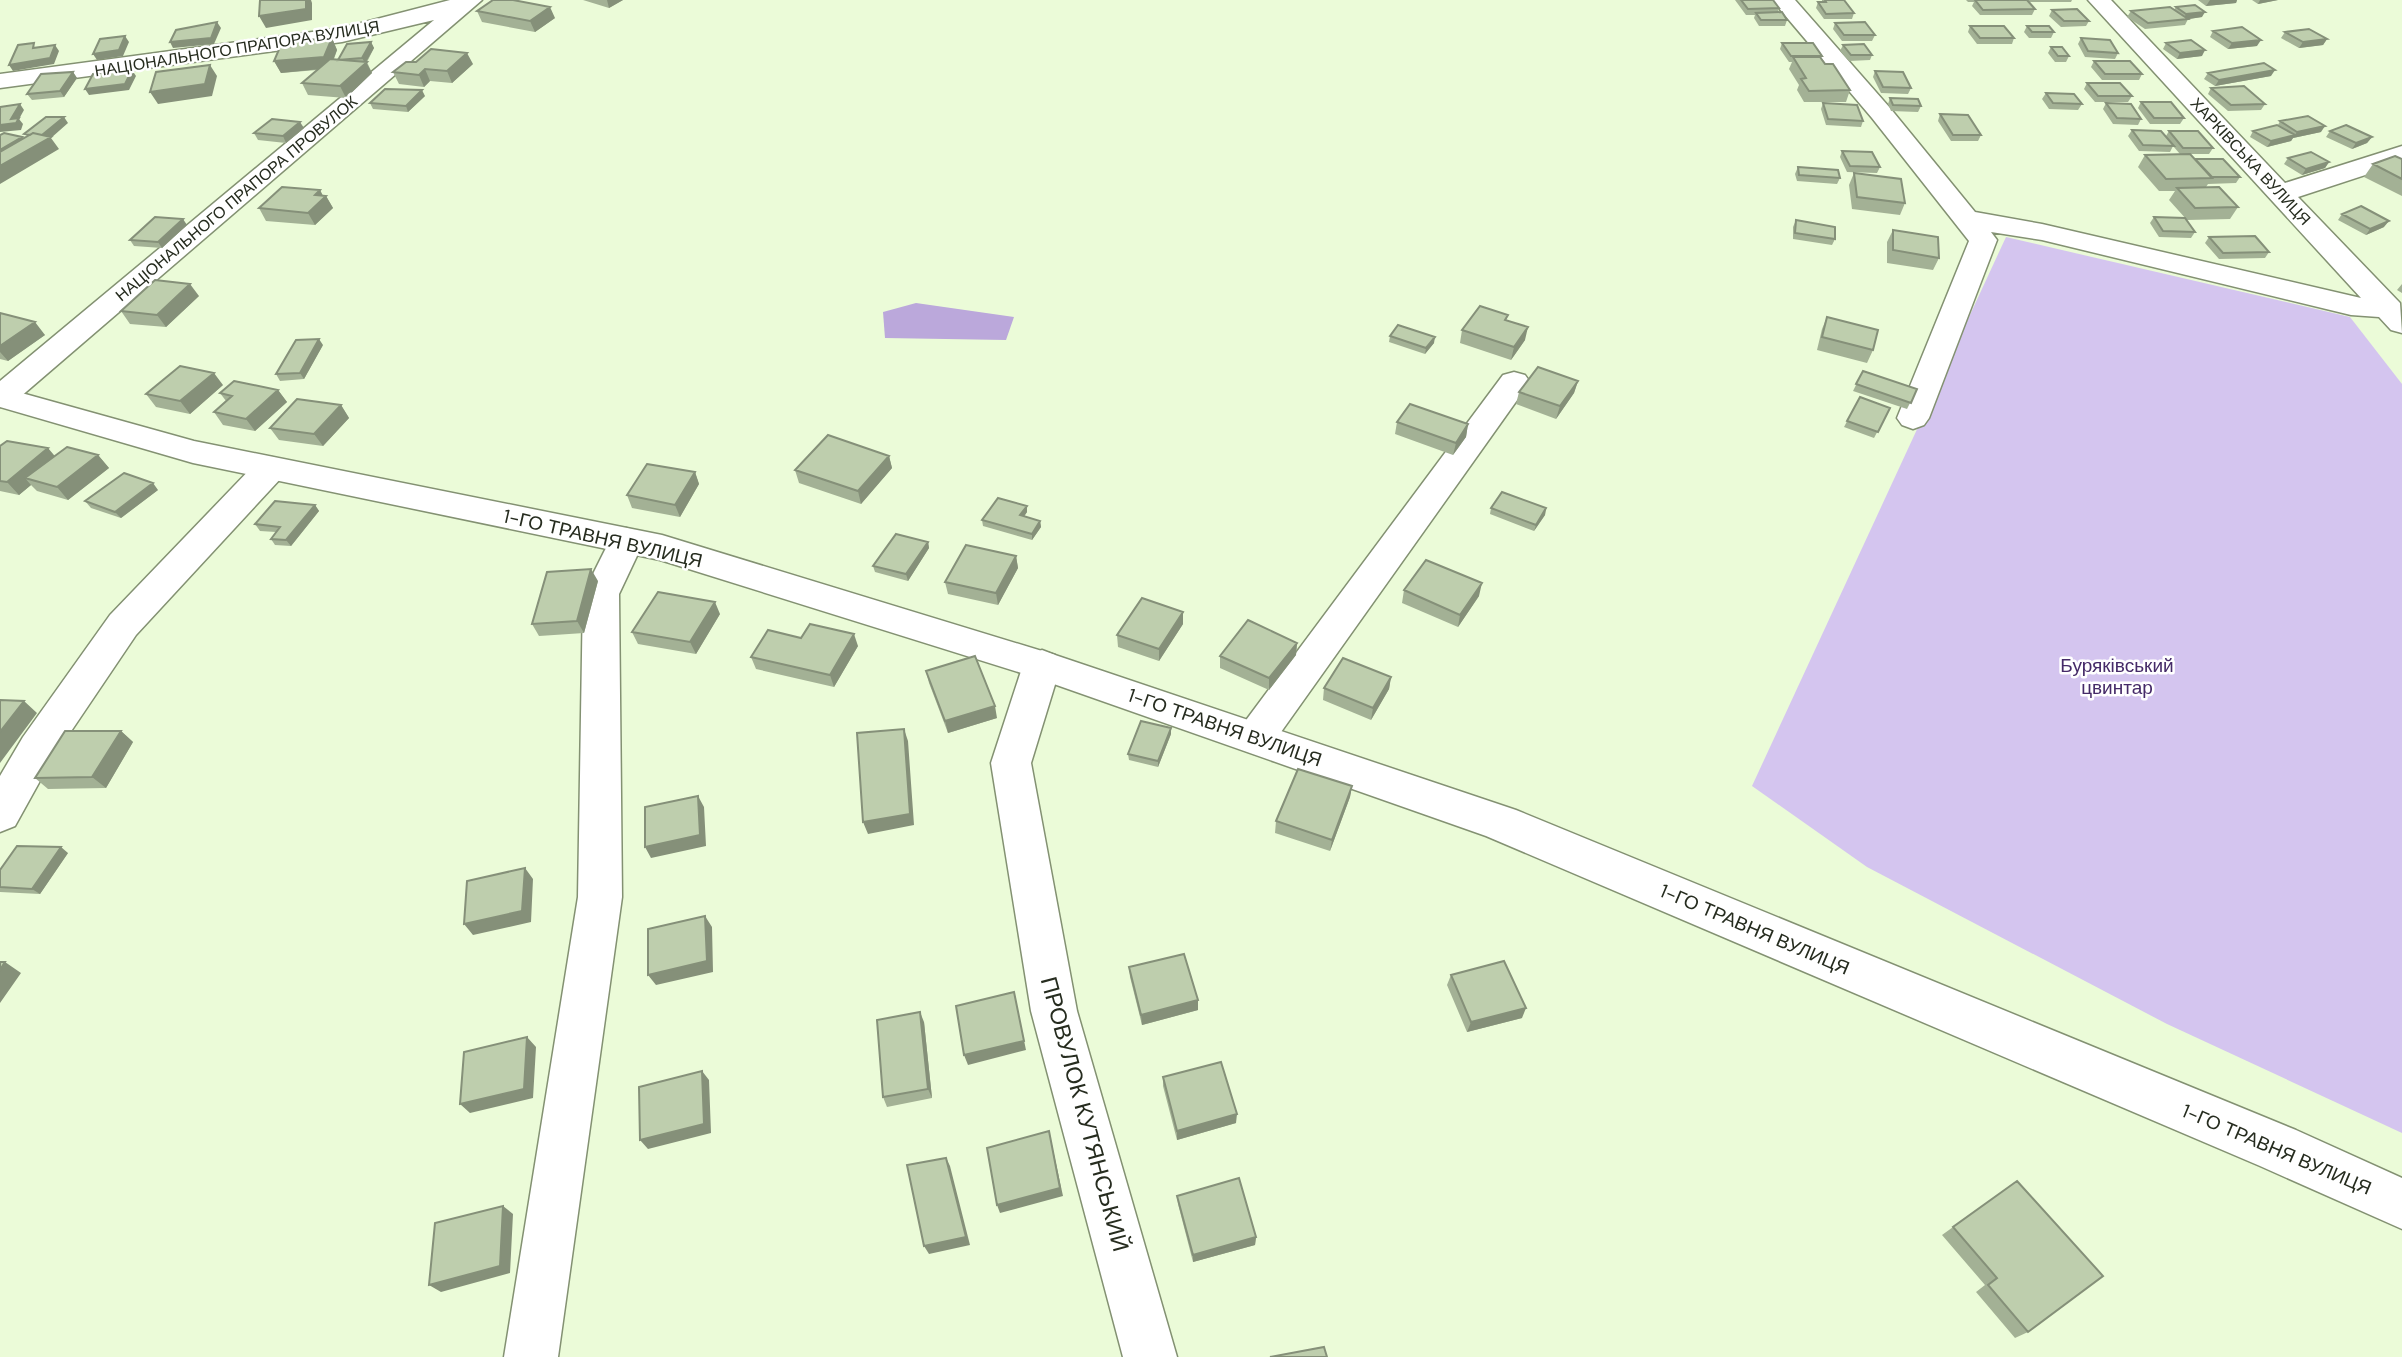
<svg xmlns="http://www.w3.org/2000/svg" width="2402" height="1357" viewBox="0 0 2402 1357" font-family="'DM Sans',sans-serif">
<rect width="100%" height="100%" fill="#ebfbd8"/>
<!-- green -->
<path fill="#d4c5ef" d="M2006,237L2350,317L2402,384V1133L2167,1024L1867,867L1752,786Z"/>
<!-- water -->
<path fill="#bba8db" d="M916,303L1014,317L1006,340L885,338L883,312Z"/>
<g fill="none" stroke-linecap="round" stroke-linejoin="round">
<!-- minor casing -->
<g stroke="#839172" stroke-width="3">
<path id="minor" d="M450,0H482L12,404L0,407V381L434,20L342,42L0,88V74L342,28Z
M1772,0H1795L1890,108L1975,212L2042,224L2361,298L2088,0H2111L2285,183L2402,146V163L2298,197L2400,303L2402,333L2391,330L2379,317L2351,315L2042,240L1991,232L1997,240L1929,418L1924,425L1913,429L1902,425L1897,418L1969,241L1872,118Z
M1514,372L1525,375L1530,382L1269,749L1255,754L1241,749L1235,738L1241,727L1503,375Z
M271,457L283,460L288,468L283,476L136,635L51,761L15,826L0,832V776L23,737L110,615L259,460Z
M626,528L638,532L644,541L619,594L622,897L558,1357H504L578,897L583,594L614,532Z
M1042,650L1055,655L1061,665L1031,763L1077,1011L1177,1357H1123L1031,1011L991,763L1023,665L1029,655Z"/>
</g>
<!-- tertiary casing -->
<g stroke="#839172" stroke-width="3">
<path id="tertiary" d="M0,387L194,441L662,535L1055,655L1516,810L2296,1130L2402,1178V1229L2260,1166L1486,836L1031,676L660,560L193,463L0,407Z"/>
</g>
<!-- minor -->
<use href="#minor" fill="#fff" fill-rule="evenodd"/>
<!-- tertiary -->
<use href="#tertiary" fill="#fff" fill-rule="evenodd"/>
</g>
<!-- wall -->
<path fill="#a3b195" d="M583,0H623L609,8Z
M1735,0H1773L1779,8L1778,12L1787,20L1785,26H1759L1754,18L1755,15H1746Z
M1822,0H1844L1854,13L1852,19H1824L1816,8L1818,2H1822Z
M1966,0H1983L2035,9L2032,15H1980L1972,6L1974,2H1968Z
M2027,0H2072L2071,2H2029Z
M2198,0H2237L2236,3L2206,6Z
M2252,0H2278L2258,4Z
M2176,7L2202,17L2188,19L2185,25L2145,29L2127,17L2131,11L2174,10Z
M2052,10L2089,21L2086,26L2061,27L2049,16Z
M477,11L555,18L535,32L482,22Z
M1835,23L1875,35L1872,41H1842L1833,29Z
M1970,26L2014,38L2012,44H1977L1968,32Z
M2027,26L2054,32L2051,38H2029L2024,32Z
M2213,31L2257,46L2228,49L2210,37Z
M2285,32L2327,39L2323,45L2299,48L2281,38Z
M332,38L337,50L334,59L338,60L371,42L374,48L367,62L372,73L346,98L308,95L302,83L317,70L281,73L274,61L295,46Z
M2081,38L2118,53L2115,59L2085,57L2078,44Z
M1782,43L1822,56L1821,58L1825,64L1850,90L1846,102H1804L1797,90L1799,85L1789,69L1792,62H1789L1780,49Z
M2166,43L2202,56L2177,59L2163,49Z
M1843,45L1872,55L1870,60L1849,61L1840,51Z
M2051,47L2069,56L2066,62H2055L2048,53Z
M2094,61L2142,74L2139,80H2102L2091,67Z
M416,62L473,64L452,83L430,81L424,87L399,84L393,72Z
M1875,71L1911,88L1908,94L1881,93L1873,77Z
M73,72L77,78L64,97L32,100L27,94Z
M2208,73L2271,76L2215,86L2204,79Z
M2087,83L2132,96L2128,102H2095L2084,89Z
M2211,88L2265,104L2261,110L2228,111L2208,94Z
M2046,93L2082,104L2078,110L2049,109L2042,99Z
M425,96L408,112L373,109L370,103Z
M1890,98L1921,106L1918,112L1891,111L1888,104Z
M2141,102L2184,118L2180,124H2150L2138,108Z
M1823,103L1863,121L1861,127L1826,125L1821,109Z
M2106,103L2141,119L2138,125L2113,124L2103,109Z
M1940,114L1981,135L1978,141H1951L1938,121Z
M2280,121L2321,132L2293,138L2291,141L2267,147L2250,137L2253,131L2278,125Z
M304,128L286,143L258,140L254,133Z
M2132,130L2166,136L2169,131L2213,148L2209,154H2180L2173,146L2170,152L2139,151L2128,136Z
M2330,131L2372,137L2367,143L2352,149L2326,137Z
M1842,151L1880,167L1877,173L1847,172L1840,157Z
M2145,155L2195,160L2240,177L2236,183L2208,184L2206,187L2238,207L2230,219L2187,220L2169,200L2175,191H2159L2138,167Z
M2288,158L2329,162L2325,168L2302,175L2284,164Z
M2402,159V196L2364,177L2373,164Z
M1798,167L1840,178L1837,184L1797,181L1795,174Z
M1854,173L1905,203L1900,215L1852,209L1849,185Z
M320,190L323,196H326L333,208L315,225L266,221L259,208Z
M2342,214L2384,227L2366,235L2338,220Z
M2154,217L2195,232L2191,238L2159,237L2150,223Z
M1796,220L1835,239L1832,245L1793,239V227Z
M187,225L162,248L134,246L130,240Z
M1893,230L1939,258L1933,270L1887,263V242Z
M2209,237L2269,252L2265,258L2219,259L2205,243Z
M2402,284V293L2397,290Z
M199,296L166,327L130,324L121,311Z
M0,313L45,335L8,361L0,359Z
M1827,317L1873,350L1867,363L1817,350L1822,329Z
M1507,321L1525,340L1511,360L1460,343L1462,330Z
M1390,336L1434,343L1425,354L1389,342Z
M323,345L304,379L280,381L276,374Z
M1863,371L1917,389L1907,409L1853,391Z
M1578,381L1574,393L1556,419L1516,404L1519,392Z
M223,385L190,414L156,407L146,394Z
M278,390L287,402L255,431L223,425L214,412L226,401L220,393Z
M1860,397L1890,408L1874,438L1844,427Z
M341,405L349,418L323,446L279,440L270,428Z
M1397,422L1468,424L1466,437L1453,455L1395,434Z
M0,446L54,456L98,455L109,468L68,500L37,491L31,485L19,495L0,491Z
M889,456L892,468L861,504L799,483L795,470Z
M695,472L699,484L680,517L632,508L627,495Z
M158,490L121,518L91,508L85,501Z
M315,505L319,511L291,546L275,545L271,539L276,532L260,531L255,524Z
M1027,506V512L1024,516L1040,521L1041,527L1032,540L983,526L982,520Z
M1491,508H1546L1545,515L1534,531L1490,514Z
M928,542L929,548L908,581L875,572L873,566Z
M1016,556L1018,568L998,605L948,594L945,582Z
M598,581L584,633L539,636L532,624Z
M1404,590L1479,596L1458,627L1402,603Z
M1183,612V624L1159,661L1118,647L1117,635Z
M720,614L696,654L638,644L632,632Z
M801,638L858,646L834,687L756,669L751,657Z
M1297,643L1296,655L1269,690L1220,668V656Z
M926,671L997,718L948,733L929,683Z
M1391,677L1389,689L1371,720L1323,700L1324,688Z
M121,731L133,742L106,788L48,789L35,778Z
M1171,734L1158,767L1129,760L1128,754Z
M1352,786L1350,797L1330,851L1275,833L1276,821Z
M68,853L40,894L0,892V870Z
M1129,967L1198,1010L1142,1025L1130,977Z
M1451,975L1522,1018L1467,1032L1447,985Z
M924,1022L932,1098L887,1107L883,1097Z
M1163,1077L1236,1123L1177,1140L1163,1086Z
M2017,1181L2028,1332L2015,1338L1976,1292L1985,1285L1942,1235Z
M1177,1196L1256,1237L1255,1245L1193,1262L1178,1204Z"/>
<!-- shaded-wall -->
<path fill="#859079" d="M306,0H311L312,3V20L266,28L259,16Z
M607,0H623L609,8Z
M2210,0H2237L2236,3L2206,6Z
M2260,0H2278L2258,4Z
M550,7L555,18L535,32L530,21Z
M2205,12L2202,17L2183,20L2186,14Z
M217,22L221,28L214,44L173,48L170,42Z
M125,36L129,42L123,56L97,60L93,54Z
M332,38L337,50L330,68L281,73L274,61Z
M2327,39L2323,45L2299,48L2303,42Z
M2261,40L2257,46L2228,49L2232,43Z
M371,42L374,48L366,62L372,73L346,98L340,86L365,63L362,58Z
M55,45L59,51L54,64L13,71L9,65Z
M2205,50L2202,56L2177,59L2180,53Z
M467,53L473,64L452,83L447,71Z
M210,65L217,76L212,96L158,104L150,92Z
M425,69L430,81L424,87L419,75Z
M132,70L136,76L129,90L89,95L85,89Z
M2275,70L2271,76L2215,86L2219,80Z
M73,72L77,78L64,97L60,91Z
M422,90L425,96L408,112L406,106Z
M20,104L24,110L19,119L23,124L21,130L0,132V125L11,119Z
M64,117L68,123L51,138L59,149L0,184V150L22,137L31,149L42,135Z
M300,122L304,128L286,143L283,136Z
M2325,126L2321,132L2293,138L2297,132Z
M2295,135L2291,141L2267,147L2271,141Z
M2372,137L2367,143L2352,149L2356,143Z
M2329,162L2325,168L2302,175L2306,169Z
M320,190L324,198L326,196L333,208L315,225L308,213L315,195Z
M183,219L187,225L162,248L158,242Z
M2389,221L2384,227L2366,235L2370,229Z
M190,284L199,296L166,327L157,315Z
M35,322L45,335L8,361L0,352V346Z
M1528,327L1525,340L1511,360L1514,347Z
M1435,337L1434,343L1425,354L1426,348Z
M319,339L323,345L304,379L300,373Z
M214,373L223,385L190,414L180,401Z
M1578,381L1574,393L1556,419L1560,406Z
M278,390L287,402L255,431L246,419Z
M341,405L349,418L323,446L314,434Z
M1468,424L1466,437L1453,455L1456,443Z
M48,448L59,461L25,478L31,485L19,495L7,482Z
M98,455L109,468L68,500L57,487Z
M889,456L892,468L861,504L858,491Z
M695,472L699,484L680,517L675,505Z
M153,483L158,490L121,518L115,512Z
M315,505L319,511L291,546L286,540Z
M1027,506V512L1021,521L1020,515Z
M1546,508L1545,515L1534,531L1536,525Z
M1040,521L1041,527L1032,540V534Z
M928,542L929,548L908,581L906,574Z
M1016,556L1018,568L998,605L996,593Z
M591,569L598,581L584,633L577,621Z
M1482,583L1479,596L1458,627L1460,615Z
M715,602L720,614L696,654L690,642Z
M1183,612V624L1159,661V649Z
M854,634L858,646L834,687L830,675Z
M1297,643L1296,655L1269,690V678Z
M1391,677L1389,689L1371,720L1373,708Z
M24,701L37,713L0,763V732Z
M995,706L997,718L948,733L945,721Z
M1171,728V734L1158,767V761Z
M904,729L908,741L914,825L868,834L863,822Z
M121,731L133,742L106,788L92,777Z
M1352,786L1350,797L1330,851L1332,840Z
M698,796L704,807L706,846L651,858L645,847Z
M61,847L68,853L40,894L32,889Z
M525,868L533,879L531,922L473,935L464,924Z
M705,916L712,927L713,972L656,985L648,975Z
M5,962L21,973L0,1003V970Z
M1014,992L1026,1050L968,1065L964,1055Z
M1198,1000V1010L1142,1025L1141,1015Z
M1526,1008L1522,1018L1467,1032L1471,1022Z
M920,1012L924,1022L932,1098L928,1089Z
M527,1037L536,1047L533,1098L470,1113L460,1104Z
M702,1071L709,1080L711,1133L648,1149L640,1140Z
M1237,1114L1236,1123L1177,1140V1131Z
M1049,1131L1063,1196L1000,1213L997,1205Z
M946,1158L950,1166L970,1245L929,1254L924,1246Z
M503,1206L513,1214L510,1273L441,1292L429,1285Z
M1256,1237L1255,1245L1193,1262V1255Z"/>
<!-- building -->
<path fill="#becead" stroke="#859079" stroke-width="2" d="M260,0H306V9L259,16Z
M493,0H513L550,7L530,21L477,11Z
M1741,0H1773L1779,8L1748,9Z
M1825,0H1844L1854,13L1826,14L1818,2H1826Z
M1975,0H2027L2035,9L1983,10Z
M2195,5L2205,12L2186,14L2176,7Z
M2170,7L2188,19L2148,23L2131,11Z
M2077,9L2089,21H2064L2052,10Z
M1782,12L1787,20H1761L1756,13Z
M217,22L211,38L170,42L176,30Z
M1865,22L1875,35H1844L1835,23Z
M1970,26H2004L2014,38H1980Z
M2027,26H2049L2054,32H2032Z
M2242,27L2261,40L2232,43L2213,31Z
M2309,29L2327,39L2303,42L2285,32Z
M125,36L119,50L93,54L100,39Z
M332,38L324,57L274,61L280,47L295,46L296,41Z
M2081,38L2110,40L2118,53L2088,51Z
M2191,40L2205,50L2180,53L2166,43Z
M371,42L362,58L338,60L347,44Z
M34,43L33,48L55,45L50,58L9,65L18,45Z
M1782,43H1813L1822,56H1791Z
M1864,44L1872,55H1851L1843,45Z
M2051,47H2062L2069,56H2058Z
M431,49L467,53L447,71L425,69L419,75L393,72L406,62H416Z
M1793,57H1820L1825,64H1833L1850,90L1809,91L1801,79L1806,78Z
M330,59L367,62L340,86L302,83Z
M2094,61H2130L2142,74H2105Z
M2264,63L2275,70L2219,80L2208,73Z
M210,65L205,84L150,92L156,72Z
M132,70L125,84L85,89L93,74Z
M1875,71L1903,72L1911,88L1883,87Z
M73,72L60,91L27,94L41,74Z
M2087,83H2120L2132,96H2098Z
M2244,86L2265,104L2231,105L2211,88Z
M385,89L422,90L406,106L370,103Z
M2046,93L2074,94L2082,104L2053,103Z
M1890,98L1918,99L1921,106L1893,105Z
M2141,102H2171L2184,118H2154Z
M1823,103L1857,105L1863,121L1828,119Z
M2106,103L2131,104L2141,119L2117,118Z
M20,104L11,119L19,118L16,123L0,125V107Z
M1940,114L1968,115L1981,135H1953Z
M2308,116L2325,126L2297,132L2280,121Z
M46,117H64L42,135L33,133L30,135L24,134Z
M272,119L300,122L283,136L254,133Z
M2277,125L2295,135L2271,141L2253,131Z
M2346,125L2372,137L2356,143L2330,131Z
M2132,130L2161,131L2174,146L2143,145Z
M2169,131H2198L2213,148H2183Z
M4,133L22,137L0,150V135Z
M33,133L51,137L0,166V152Z
M1842,151L1872,152L1880,167L1850,166Z
M2311,152L2329,162L2306,169L2288,158Z
M2190,154L2212,178L2166,179L2145,155Z
M2395,156L2402,159V179L2373,164Z
M2195,159H2223L2240,177H2212Z
M1798,167L1838,170L1840,178L1799,175Z
M1854,173L1901,179L1905,203L1857,197Z
M282,187L320,190L315,195L326,196L308,213L259,208Z
M2219,187L2238,207L2195,208L2177,188Z
M2361,206L2389,221L2370,229L2342,214Z
M155,217L183,219L158,242L130,240Z
M2154,217L2185,218L2195,232L2163,231Z
M1796,220L1835,227V239L1795,233Z
M1893,230L1938,237L1939,258L1893,250Z
M2255,236L2269,252L2223,253L2209,237Z
M155,280L190,284L157,315L121,311Z
M1480,306L1508,315L1505,320L1528,327L1514,347L1462,330Z
M0,313L35,322L0,346Z
M1827,317L1878,330L1873,350L1822,337Z
M1398,325L1435,337L1426,348L1390,336Z
M319,339L300,373L276,374L296,340Z
M180,366L214,373L180,401L146,394Z
M1538,367L1578,381L1560,406L1519,392Z
M1863,371L1917,389L1911,403L1856,384Z
M234,381L278,390L246,419L214,412L232,396L220,393Z
M1860,397L1890,408L1878,432L1847,421Z
M297,399L341,405L314,434L270,428Z
M1410,404L1468,424L1456,443L1397,422Z
M828,435L889,456L858,491L795,470Z
M7,441L48,448L7,482L0,481V446Z
M67,447L98,455L57,487L25,478Z
M647,464L695,472L675,505L627,495Z
M124,473L153,483L115,512L85,501Z
M1502,492L1546,508L1536,525L1491,508Z
M998,498L1027,506L1020,515L1040,521L1032,534L982,520Z
M275,501L315,505L286,540L271,539L280,527L255,524Z
M896,534L928,542L906,574L873,566Z
M966,545L1016,556L996,593L945,582Z
M1426,560L1482,583L1460,615L1404,590Z
M591,569L577,621L532,624L547,572Z
M658,592L715,602L690,642L632,632Z
M1142,598L1183,612L1159,649L1117,635Z
M1248,620L1297,643L1269,678L1220,656Z
M810,624L854,634L830,675L751,657L768,630L801,638Z
M975,656L995,706L945,721L926,671Z
M1343,658L1391,677L1373,708L1324,688Z
M0,700L24,701L0,732Z
M1141,721L1171,728L1158,761L1128,754Z
M904,729L910,814L863,822L857,733Z
M65,731H121L92,777L35,778Z
M1298,769L1352,786L1332,840L1276,821Z
M698,796L700,835L645,847V807Z
M17,846L61,847L32,889L0,887V870Z
M525,868L522,911L464,924L467,881Z
M705,916L707,961L648,975V929Z
M1184,954L1198,1000L1141,1015L1129,967Z
M1504,961L1526,1008L1471,1022L1451,975Z
M0,962H5L0,970Z
M1014,992L1024,1041L964,1055L956,1006Z
M920,1012L928,1089L883,1097L877,1020Z
M527,1037L524,1089L460,1104L464,1052Z
M1221,1062L1237,1114L1177,1131L1163,1077Z
M702,1071L704,1124L640,1140L639,1087Z
M1049,1131L1060,1188L997,1205L987,1148Z
M946,1158L966,1237L924,1246L907,1165Z
M1239,1178L1256,1237L1193,1255L1177,1196Z
M2017,1181L2103,1276L2028,1332L1988,1285L1997,1278L1953,1227Z
M503,1206L500,1266L429,1285L435,1223Z
M1324,1347L1327,1357H1270Z"/>
<g text-anchor="middle" stroke-width="5" stroke-linejoin="round" paint-order="stroke">
<!-- far-street labels -->
<g font-size="16" fill="#262c1f" stroke="#fff">
<text transform="translate(237 48) rotate(-9)" y="6">НАЦІОНАЛЬНОГО ПРАПОРА ВУЛИЦЯ</text>
<text transform="translate(2251 161) rotate(47)" y="6">ХАРКІВСЬКА ВУЛИЦЯ</text>
<text transform="translate(236 198) rotate(-40)" y="6">НАЦІОНАЛЬНОГО ПРАПОРА ПРОВУЛОК</text>
</g>
<!-- street labels -->
<g font-size="19" fill="#262c1f" stroke="#fff">
<text transform="translate(603 538) rotate(13)" y="7">1-ГО ТРАВНЯ ВУЛИЦЯ</text>
<text transform="translate(1225 727) rotate(19)" y="7">1-ГО ТРАВНЯ ВУЛИЦЯ</text>
<text transform="translate(1755 929) rotate(23)" y="7">1-ГО ТРАВНЯ ВУЛИЦЯ</text>
<text transform="translate(2277 1149) rotate(23)" y="7">1-ГО ТРАВНЯ ВУЛИЦЯ</text>
</g>
<!-- park labels -->
<g font-size="19" fill="#452a68" stroke="#fff">
<text x="2117" y="672">Буряківський<tspan x="2117" dy="22">цвинтар</tspan></text>
</g>
<!-- near-street labels -->
<g font-size="23" fill="#262c1f" stroke="#fff">
<text transform="translate(1085 1114) rotate(75)" y="8">ПРОВУЛОК КУТЯНСЬКИЙ</text>
</g>
</g>
</svg>
